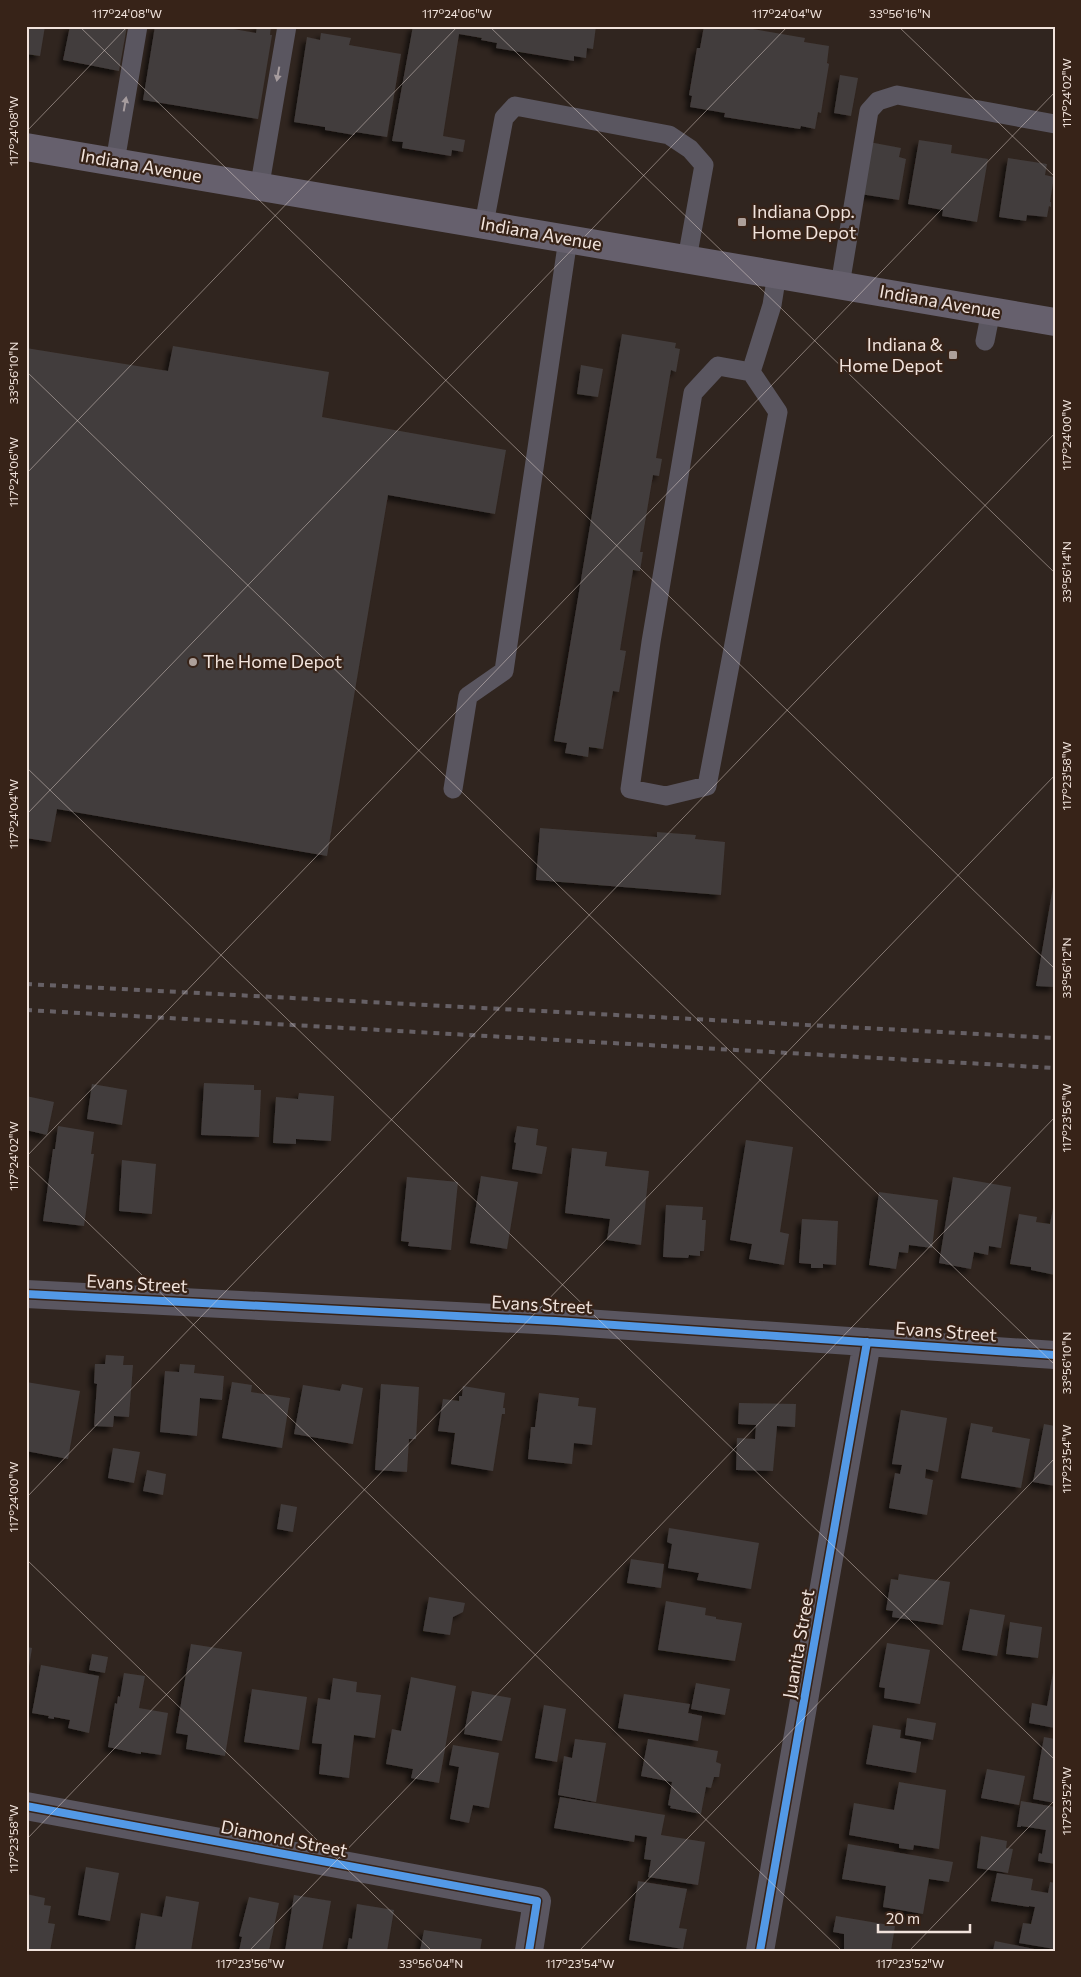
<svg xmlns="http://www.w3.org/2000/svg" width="1081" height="1977" viewBox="0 0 1081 1977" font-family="Commissioner,sans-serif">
<defs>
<filter id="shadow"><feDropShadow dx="-4.5" dy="4.5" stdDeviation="2.5" flood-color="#0009"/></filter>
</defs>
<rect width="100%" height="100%" fill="#30251f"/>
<!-- building -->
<path fill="#433d3c" filter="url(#shadow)" d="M26,26H45L40,56L26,54Z
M70,26H127L119,71L63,60Z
M155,26H217L256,33L257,26H271L270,35H272L258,119L143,100Z
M413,26H596L593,49L587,48L586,58L574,56V61L496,48L497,43L481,40L482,38L459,34L443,136L465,140L463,152L452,150L451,156L402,148L403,142L392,141Z
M704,26L729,29L730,26H735L805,38L804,42L829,46L827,63L829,64L821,113L818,112L815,129L801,126L800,129L724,117L725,113L690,107L692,96L689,95L697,48H700Z
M321,33L351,38L349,45L401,54L387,137L355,132L354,135L325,130V127L294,122L307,37L320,40Z
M840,75L858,78L851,116L834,113Z
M919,140L952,145L951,153L988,159L977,222L942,216L943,210L908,204Z
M869,142L901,148L899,157L906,159L899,200L860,194Z
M1008,158L1047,164L1045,175L1054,177L1050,202H1051V207L1049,206L1047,217L1027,215L1026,221L999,217Z
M622,334L676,343L675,348L680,349L676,372L671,370L656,458L662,459L659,476L653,475L640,552H643L640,571L633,570L620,650L626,651L619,692L613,691L603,749L589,747L588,757L565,753L567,743L554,741Z
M173,346L329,372L322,417L506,450L495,514L388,495L327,856L57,809L51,842L26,838V348L168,371Z
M581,365L603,369L598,397L577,394Z
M540,828L657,837V832L696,835L695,839L725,842L721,895L536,880Z
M1054,881L1055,987L1036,986Z
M204,1083L254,1085V1090H261L259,1137L201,1135Z
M92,1084L127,1090L122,1125L87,1119Z
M299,1093L334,1096L331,1141L296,1139V1144L273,1143L276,1097L298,1099Z
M26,1096L54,1102L47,1135L26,1130Z
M58,1126L94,1132L91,1154H94L84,1226L43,1221L53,1149H55Z
M517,1126L538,1129L536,1145L547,1147L542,1174L512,1169L516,1143L514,1142Z
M746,1140L793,1147L780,1232L789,1234L784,1265L749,1259L752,1244L730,1240Z
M572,1148L607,1152L605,1166L649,1171L641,1245L607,1240L610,1219L565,1213Z
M122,1160L156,1164L152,1214L119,1211Z
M481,1176L518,1182L507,1249L470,1243Z
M407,1177L458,1182L451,1250L408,1246L409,1242L401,1241Z
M953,1177L1011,1187L1001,1248L989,1246L988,1255L974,1252L971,1269L939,1263Z
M879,1192L938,1200L932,1248L909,1245L908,1253L899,1252L896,1269L869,1265Z
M666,1205L703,1207L702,1220H706L704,1251H700V1256L689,1255L688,1258L663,1257Z
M1053,1208L1055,1209V1275L1031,1270V1267L1010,1264L1019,1214L1037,1217L1036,1222L1050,1224Z
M802,1219L838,1221L836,1265L823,1264V1268H811V1264L799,1263Z
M106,1355L124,1356L123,1365H133L129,1417L114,1416L113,1427L94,1426L97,1384L94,1383L95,1364H105Z
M180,1364L195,1365L194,1373L224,1376L222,1400L200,1398L197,1436L160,1432L165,1371L179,1372Z
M26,1382L80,1391L68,1459L26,1451Z
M232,1382L252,1385L251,1392L290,1398L282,1448L222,1438Z
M342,1384L363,1388L353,1444L294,1434L303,1385L340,1391Z
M381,1384L419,1387L416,1439H409L407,1472L375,1470Z
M463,1386L505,1393L503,1408H505V1414H502L493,1471L451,1464L455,1433L438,1431L443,1399L459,1401V1396H462Z
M539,1393L579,1398L578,1406L596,1408L592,1445L574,1443L572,1464L528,1459L531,1427H535Z
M739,1403L796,1404L795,1427L777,1426L773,1471L736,1470L737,1438L755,1439L756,1425L738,1424Z
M901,1410L947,1418L938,1472L926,1469L925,1478L933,1480L927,1515L889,1508L895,1473L900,1474L902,1465L892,1464Z
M971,1423L993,1427L992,1432L1030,1439L1021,1488L961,1478Z
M1044,1424L1055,1426V1486L1033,1482Z
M113,1448L140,1452L134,1483L108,1478Z
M147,1470L166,1474L163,1495L143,1491Z
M281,1504L297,1507L293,1532L277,1529Z
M669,1528L759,1543L751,1589L697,1580L699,1573L668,1568L672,1544L667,1542Z
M631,1559L664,1564L661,1588L627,1583Z
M899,1574L950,1582L943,1625L892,1617L893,1611L886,1610L891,1579L898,1580Z
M429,1597L465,1603L463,1612L453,1617L450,1635L423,1631Z
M666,1601L706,1608L705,1615L716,1617V1619L742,1623L735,1661L658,1650Z
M970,1609L1005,1615L997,1656L962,1650Z
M1010,1622L1042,1627L1038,1658L1006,1654Z
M887,1643L930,1650L920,1704L884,1698L885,1688L879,1687Z
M191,1644L242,1652L225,1756L186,1749L188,1735L176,1733Z
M26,1647L32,1648L27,1678H26Z
M92,1654L108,1657L105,1673L89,1670Z
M41,1665L99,1676L89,1733L68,1728L70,1720L54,1717V1719L48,1718L49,1716L32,1713Z
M1054,1667L1055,1728L1029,1723L1032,1703L1047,1706Z
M124,1673L145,1676L139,1708L168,1713L161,1755L141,1752V1754L135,1753L108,1747L115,1703L117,1704L118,1696L120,1697Z
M411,1677L456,1686L439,1783L411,1778L413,1769L386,1764L392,1729L401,1731Z
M333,1678L357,1682L356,1692L381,1695L375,1738L354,1735L349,1778L319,1774L322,1744L312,1743L318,1698L330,1700Z
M696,1683L730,1689L725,1715L691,1709Z
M252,1689L307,1697L299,1750L244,1742Z
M472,1691L511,1698L502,1741L464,1734Z
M624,1694L690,1704L688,1713L702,1716L698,1741L618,1728Z
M544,1705L566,1709L557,1762L535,1758Z
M907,1718L936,1723L933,1740L905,1735Z
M873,1725L901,1730L900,1738L921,1742L916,1773L866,1764Z
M1044,1737L1055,1739V1803L1033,1799Z
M575,1739L606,1743L596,1802L558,1795L564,1756L572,1758Z
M648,1739L718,1751L716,1762L721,1764L719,1777H714L711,1788L706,1787L701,1814L670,1808L671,1806L668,1805L672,1782L641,1776Z
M453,1745L499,1753L489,1808L473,1805L469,1823L450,1819L459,1767L449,1765Z
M987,1769L1025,1776L1019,1805L981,1798Z
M899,1782L946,1790L939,1849L914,1845L913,1850L899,1848V1844L849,1835L854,1803L894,1810Z
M560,1797L665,1815L661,1835L705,1842L698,1885L648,1877L651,1860L644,1859L647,1837L635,1835L634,1842L554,1828Z
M1021,1801L1055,1807V1864L1038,1861L1039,1853L1042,1854L1046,1830L1021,1826V1827H1017Z
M981,1836L1007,1841L1006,1848L1013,1849L1008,1873L977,1868Z
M848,1844L953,1862L949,1882L929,1879L923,1914L883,1907L886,1886L842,1879Z
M86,1867L119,1873L110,1921L78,1915Z
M997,1873L1033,1879L1031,1890L1048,1893L1050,1882L1055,1883V1949L1019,1943L1023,1923L1031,1924L1035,1907L1029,1906V1907L991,1901Z
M638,1881L687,1889L679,1928L687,1929L683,1949L629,1940Z
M26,1894L45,1898L44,1905L51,1906L48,1923L55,1924L50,1951H26Z
M294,1895L331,1901L322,1951H285Z
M166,1896L199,1902L191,1951H135L141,1913L162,1917Z
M249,1897L279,1903L269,1951H239L242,1937L239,1936Z
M357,1904L394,1910L387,1951H347L349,1938L352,1939Z
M836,1916L895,1926L891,1951H844V1934L833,1932Z
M424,1930L482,1939L480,1951H420Z
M995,1941L1039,1950V1951H993Z"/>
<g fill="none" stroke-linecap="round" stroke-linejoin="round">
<!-- service -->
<path stroke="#5a5660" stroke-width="19" d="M115,162L138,26
M261,186V178L287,26
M484,224L504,118L515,106L669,135L690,149L704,165L687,259
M840,285L869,111L878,101L897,95L1055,124
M985,341L991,311
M718,366L751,372L778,412L707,786L666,796L630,789L651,642L693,393Z
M751,372L772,305L777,274
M453,789L468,696L504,671L568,239"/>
<!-- minor -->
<path stroke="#5a5660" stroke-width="28" d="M26,1294L556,1321L1055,1355
M26,1806L537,1901L529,1951
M760,1951L867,1342"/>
<!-- secondary -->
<path stroke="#66606d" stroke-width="28" d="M26,147L1055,322"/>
<!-- rail -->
<path stroke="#666065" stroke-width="4" stroke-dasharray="6 6" stroke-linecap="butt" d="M26,984L1055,1038
M26,1010L1055,1068"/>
<!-- cycleway casing -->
<g stroke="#372318" stroke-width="11">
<path id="cycleway" d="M26,1294L556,1321L1055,1355
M26,1806L537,1901L529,1951
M760,1951L867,1342"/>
</g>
<!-- cycleway -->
<use href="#cycleway" stroke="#5399e6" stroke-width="8"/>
</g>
<!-- one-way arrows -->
<defs><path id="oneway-solid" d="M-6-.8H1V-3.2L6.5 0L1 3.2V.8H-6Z" transform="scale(1.25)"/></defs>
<g fill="#a69c9e">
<use href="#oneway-solid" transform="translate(278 74) rotate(100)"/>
<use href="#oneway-solid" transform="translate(125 104) rotate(-80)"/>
</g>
<!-- ticks -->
<path fill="none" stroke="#f1e3dc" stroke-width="1" stroke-opacity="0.45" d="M79,26L1055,969M489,26L1055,573M898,26L1055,177M26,132L128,26M26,371L1055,1365M26,474L458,26M26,767L1055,1760M26,815L788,26M26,1157L1055,92M26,1163L842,1951M26,1498L1055,433M26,1559L432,1951M26,1840L1055,775M249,1951L1055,1117M579,1951L1055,1458M909,1951L1055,1800"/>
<!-- markers -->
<g fill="#ada09a" stroke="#372318" stroke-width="2">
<rect x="737" y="217" width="10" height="10" rx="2.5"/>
<rect x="948" y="350" width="10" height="10" rx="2.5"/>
<circle cx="193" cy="662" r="5"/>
</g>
<g text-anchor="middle" stroke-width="4.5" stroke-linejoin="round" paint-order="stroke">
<!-- street labels -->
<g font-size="18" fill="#f1e3dc" stroke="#372318">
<text transform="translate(141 166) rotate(10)" y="6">Indiana Avenue</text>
<text transform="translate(541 234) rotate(10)" y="6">Indiana Avenue</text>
<text transform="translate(940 302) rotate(10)" y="6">Indiana Avenue</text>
<text transform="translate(137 1284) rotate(3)" y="6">Evans Street</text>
<text transform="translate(542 1305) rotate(3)" y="6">Evans Street</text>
<text transform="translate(946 1332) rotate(4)" y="6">Evans Street</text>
<text transform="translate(799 1644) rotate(-80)" y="6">Juanita Street</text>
<text transform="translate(284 1839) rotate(11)" y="6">Diamond Street</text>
</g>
<!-- poi labels -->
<g font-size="18" fill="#f1e3dc" stroke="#372318" text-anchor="start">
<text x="752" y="218">Indiana Opp.<tspan x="752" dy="21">Home Depot</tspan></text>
<text x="943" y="351" text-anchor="end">Indiana &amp;<tspan x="943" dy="21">Home Depot</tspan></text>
<text x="203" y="668">The Home Depot</text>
</g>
</g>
<!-- border -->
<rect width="1081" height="1977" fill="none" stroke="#372318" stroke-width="55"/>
<!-- scale -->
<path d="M878 1924v8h92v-8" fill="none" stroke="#f1e3dc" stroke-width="2.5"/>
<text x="886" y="1924" font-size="15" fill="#f1e3dc" stroke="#372318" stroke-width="4" paint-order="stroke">20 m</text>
<rect x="28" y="28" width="1026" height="1922" fill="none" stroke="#f1e3dc" stroke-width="2"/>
<g font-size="12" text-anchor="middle" fill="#f1e3dc">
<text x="127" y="18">117°24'08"W</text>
<text x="457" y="18">117°24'06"W</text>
<text x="787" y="18">117°24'04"W</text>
<text x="900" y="18">33°56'16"N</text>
<text transform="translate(1067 93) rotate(-90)" y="4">117°24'02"W</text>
<text transform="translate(14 131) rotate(-90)" y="4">117°24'08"W</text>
<text transform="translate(14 373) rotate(-90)" y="4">33°56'10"N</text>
<text transform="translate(1067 435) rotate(-90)" y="4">117°24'00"W</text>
<text transform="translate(14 472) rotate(-90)" y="4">117°24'06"W</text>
<text transform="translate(1067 572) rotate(-90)" y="4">33°56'14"N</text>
<text transform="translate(1067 776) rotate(-90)" y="4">117°23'58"W</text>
<text transform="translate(14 814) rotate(-90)" y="4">117°24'04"W</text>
<text transform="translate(1067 968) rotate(-90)" y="4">33°56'12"N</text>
<text transform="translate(1067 1118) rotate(-90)" y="4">117°23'56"W</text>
<text transform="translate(14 1156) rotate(-90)" y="4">117°24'02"W</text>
<text transform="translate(1067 1363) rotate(-90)" y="4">33°56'10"N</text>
<text transform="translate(1067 1459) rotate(-90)" y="4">117°23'54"W</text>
<text transform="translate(14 1497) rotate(-90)" y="4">117°24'00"W</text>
<text transform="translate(1067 1801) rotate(-90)" y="4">117°23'52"W</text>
<text transform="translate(14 1839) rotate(-90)" y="4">117°23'58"W</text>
<text x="250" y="1968">117°23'56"W</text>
<text x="431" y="1968">33°56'04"N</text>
<text x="580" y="1968">117°23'54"W</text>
<text x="910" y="1968">117°23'52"W</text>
</g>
</svg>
